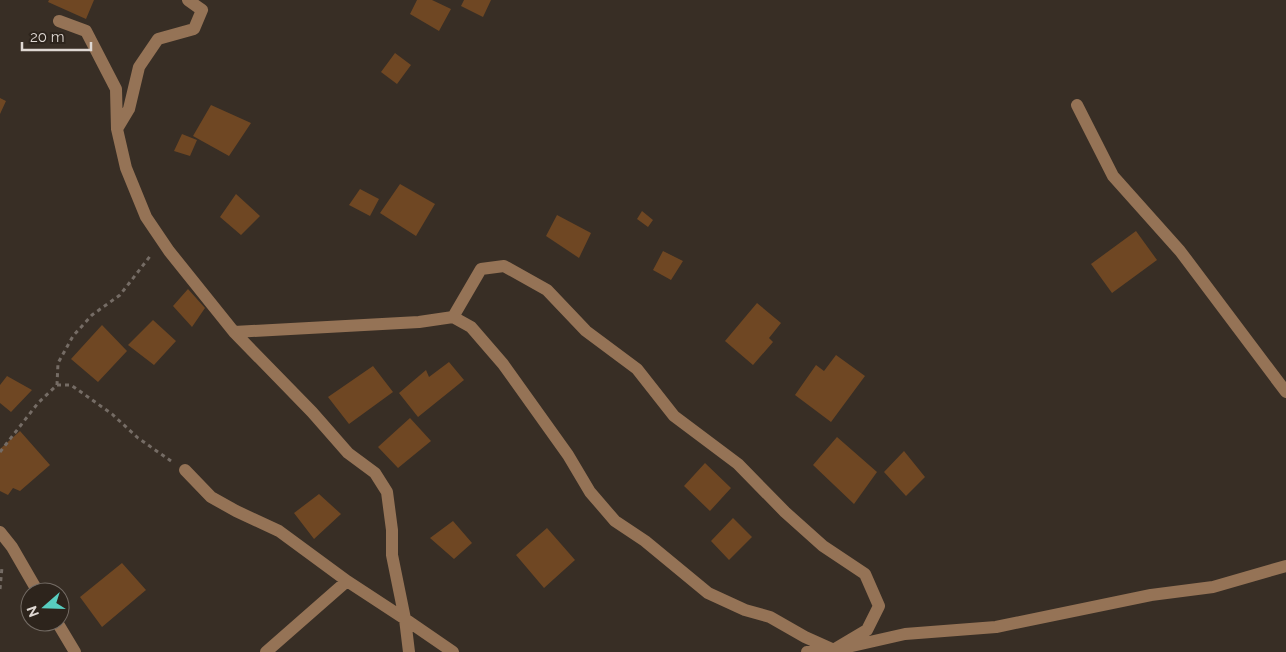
<svg xmlns="http://www.w3.org/2000/svg" width="1286" height="652" viewBox="0 0 1286 652" font-family="Raleway,sans-serif">
<rect width="100%" height="100%" fill="#382e25"/>
<!-- building -->
<path fill="#6f4723" d="M49,0H94L86,19L48,2Z
M417,0H432L451,9L439,31L410,14Z
M464,0H491L483,17L461,6Z
M395,53L411,65L397,84L381,72Z
M0,98L6,101L0,114Z
M211,105L251,123L229,156L193,136Z
M182,134L197,140L190,156L174,151Z
M400,184L435,204L416,236L380,213Z
M360,189L379,199L370,216L349,205Z
M236,194L260,216L241,235L220,217Z
M642,211L653,220L648,227L637,219Z
M557,215L591,233L579,258L546,236Z
M1136,231L1157,260L1112,293L1091,264Z
M663,251L683,261L671,280L653,270Z
M188,289L205,308L192,327L173,306Z
M757,303L781,323L769,338L773,342L753,365L725,341Z
M153,320L176,341L154,365L128,345Z
M102,325L127,351L98,382L71,359Z
M836,355L865,376L831,422L795,395L816,365L824,371Z
M449,362L464,380L418,417L399,393L426,370L429,377Z
M373,366L393,392L349,424L328,397Z
M7,376L32,390L11,412L0,403V385Z
M410,418L431,441L398,468L378,447Z
M20,431L50,465L20,491L13,488L8,495L0,491V449Z
M837,437L877,472L854,504L813,465Z
M904,451L925,477L906,496L884,472Z
M705,463L731,488L710,511L684,486Z
M319,494L341,514L314,539L294,513Z
M733,518L752,537L729,560L711,541Z
M453,521L472,543L454,559L430,538Z
M547,528L575,560L544,588L516,555Z
M122,563L146,590L102,627L80,597Z"/>
<g fill="none" stroke-linecap="round" stroke-linejoin="round">
<!-- path -->
<path stroke="#756c65" stroke-width="3" stroke-dasharray="4 4" stroke-linecap="butt" d="M57,385H71L112,414L138,438L171,461
M0,452L38,403L57,385L58,363L73,336L92,315L120,295L151,255
M0,589L2,567"/>
<!-- minor -->
<path stroke="#957356" stroke-width="12" d="M59,21L86,31L116,89L117,129L129,109L139,67L158,39L194,29L202,10L188,0
M1077,105L1113,176L1180,251L1286,392
M117,129L126,168L146,217L169,251L234,332L312,412L348,453L375,473L387,492L392,530V555L405,619L453,652
M453,317L481,269L504,266L547,290L586,331L637,369L674,416L738,464L785,512L823,546L865,574L879,606L867,630L830,652
M234,332L419,322L453,317L471,327L503,364L568,455L590,492L615,521L645,541L708,593L745,610L770,617L805,637L834,650
M185,470L211,497L236,511L279,531L347,581
M0,532L12,547L38,592
M57,622L75,652
M266,652L347,581L405,619L409,652
M807,652L834,650L905,634L996,627L1151,595L1213,587L1286,566"/>
</g>
<!-- north arrow -->
<g transform="translate(45 607) rotate(250)"><circle r="24" fill="#2d241c" stroke="#746c65"/>
<path d="M0-4L9 19L0 12L-9 19Z" fill="#58cec0"/>
<text y="-8" font-size="14" font-weight="bold" text-anchor="middle" fill="#dfd8d3">N</text>
</g>
<!-- scale -->
<path d="M22 42v8h69v-8" fill="none" stroke="#dfd8d3" stroke-width="2.5"/>
<text x="30" y="42" font-size="15" fill="#dfd8d3" stroke="#2d241c" stroke-width="4" paint-order="stroke">20 m</text>
</svg>
